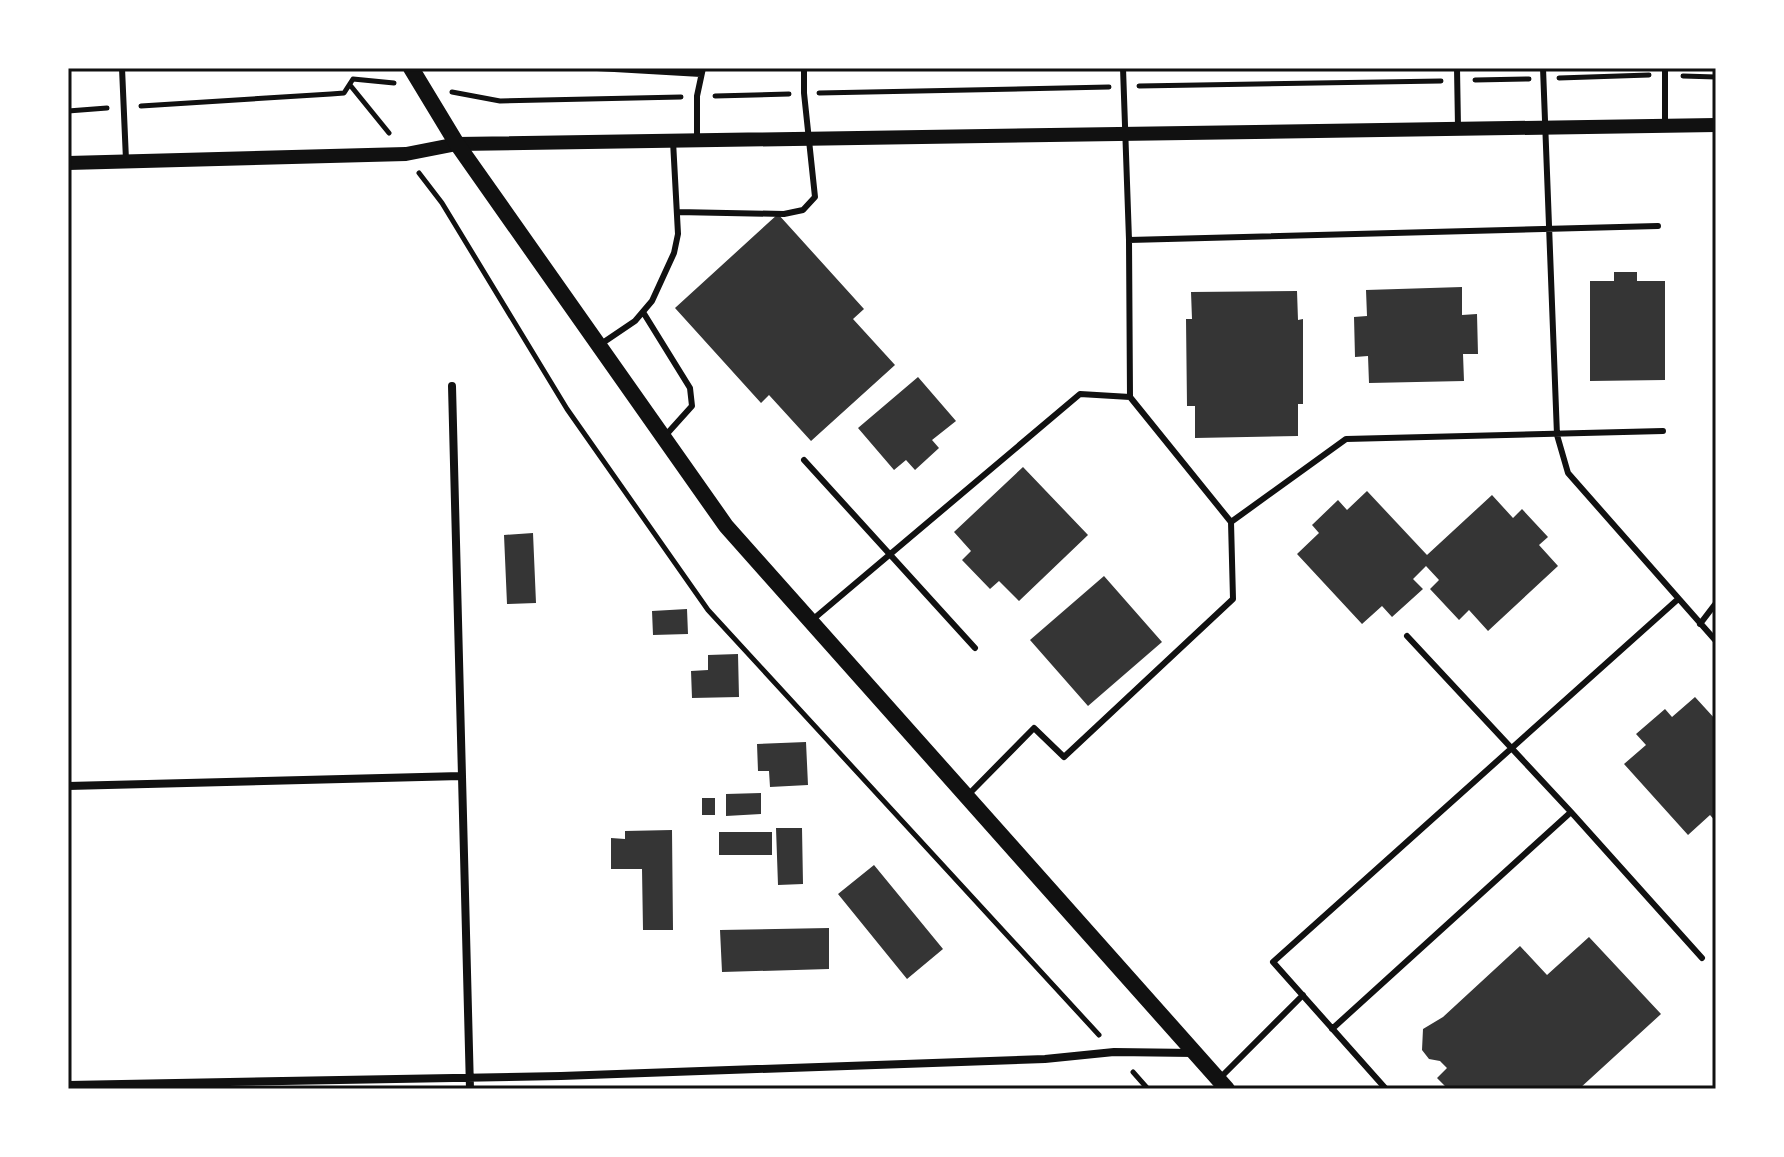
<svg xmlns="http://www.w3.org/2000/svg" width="1784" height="1157" viewBox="0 0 1784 1157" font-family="Commissioner,sans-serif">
<rect width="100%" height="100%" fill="#fff"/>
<!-- building -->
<path fill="#353535" d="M778,214L864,309L853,319L895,365L811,441L769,395L761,403L675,308Z
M1614,272H1637V281H1665V380L1590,381V281H1614Z
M1462,287V315L1477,314L1478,354H1463L1464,381L1369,383L1368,356L1355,357L1354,317L1367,316L1366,290Z
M1297,291L1298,320L1303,319V404H1298V436L1195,438V406H1187L1186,319H1192L1191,292Z
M918,377L956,421L932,440L939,448L915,470L906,460L894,470L858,428Z
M1023,467L1088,535L1019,601L999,581L990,589L962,560L971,551L954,532Z
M1367,491L1427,555L1492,495L1513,518L1522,509L1548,537L1539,545L1558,566L1488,631L1469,610L1459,620L1430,589L1439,580L1426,566L1413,579L1423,589L1392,617L1382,606L1362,624L1297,554L1319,533L1312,525L1338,500L1347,510Z
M533,533L536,603L507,604L504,535Z
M1104,576L1162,642L1088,706L1030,640Z
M687,609L688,634L653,635L652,611Z
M738,654L739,697L692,698L691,671L708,670V655Z
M1695,697L1716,720V822L1710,815L1688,835L1624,764L1646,745L1636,734L1665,709L1672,717Z
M806,742L808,785L770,787L769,771H758L757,744Z
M761,793V814L726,816V794Z
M702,798H715V815H702Z
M776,828H802L803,884L778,885Z
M672,830L673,930H643L642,869H611V838L625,839V831Z
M719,832H772V855H719Z
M874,865L943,949L907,979L838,894Z
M829,928V969L722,972L720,930Z
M1589,937L1661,1014L1579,1089H1448L1437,1078L1447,1068L1440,1061L1429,1059L1422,1050L1423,1029L1443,1017L1520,946L1547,975Z"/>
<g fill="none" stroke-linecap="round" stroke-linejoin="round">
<!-- path -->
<path stroke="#111" stroke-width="5" d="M1683,76L1716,77
M1559,78L1649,75
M1475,80L1529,79
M350,85L389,133
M1139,86L1441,81
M452,92L500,101L681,97
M819,93L1109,87
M715,96L789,94
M141,106L331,94L344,93L353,79L394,83
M68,111L107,108
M419,173L442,203L567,409L708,610L1099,1035
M1133,1072L1148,1089"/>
<!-- service -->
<path stroke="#111" stroke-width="6" d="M122,68L126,160
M597,68L701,74
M1123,68L1129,240L1130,397
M1457,68L1458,127
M1543,68L1557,435L1568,473L1716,641
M1665,126V68
M697,140V96L703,68
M677,212L784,214L803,210L815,197L804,93V68
M1129,240L1658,226
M643,312L690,388L692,406L665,436
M601,344L635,321L652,301L674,253L678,234L673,141
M804,460L975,648
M811,621L1080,394L1130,397L1231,522L1346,439L1663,431
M1700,624L1716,603
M1407,636L1571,812L1702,958
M969,794L1034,728L1064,757L1233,599L1231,522
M1332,1029L1571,812
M1221,1077L1303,995
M1386,1089L1273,962L1677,600"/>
<!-- minor -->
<path stroke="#111" stroke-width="8" d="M452,386L470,1089
M68,786L461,776
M68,1085L561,1076L1045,1059L1114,1052L1194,1053"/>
<!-- tertiary -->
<path stroke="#111" stroke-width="14" d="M68,163L406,154L457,144L1716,125"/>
<!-- secondary -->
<path stroke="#111" stroke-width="16" d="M411,68L457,144L726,526L1227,1089"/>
</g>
<!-- border -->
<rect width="1784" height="1157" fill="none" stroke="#ffffff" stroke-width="140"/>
<rect x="70" y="70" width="1644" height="1017" fill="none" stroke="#111" stroke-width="3"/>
</svg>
